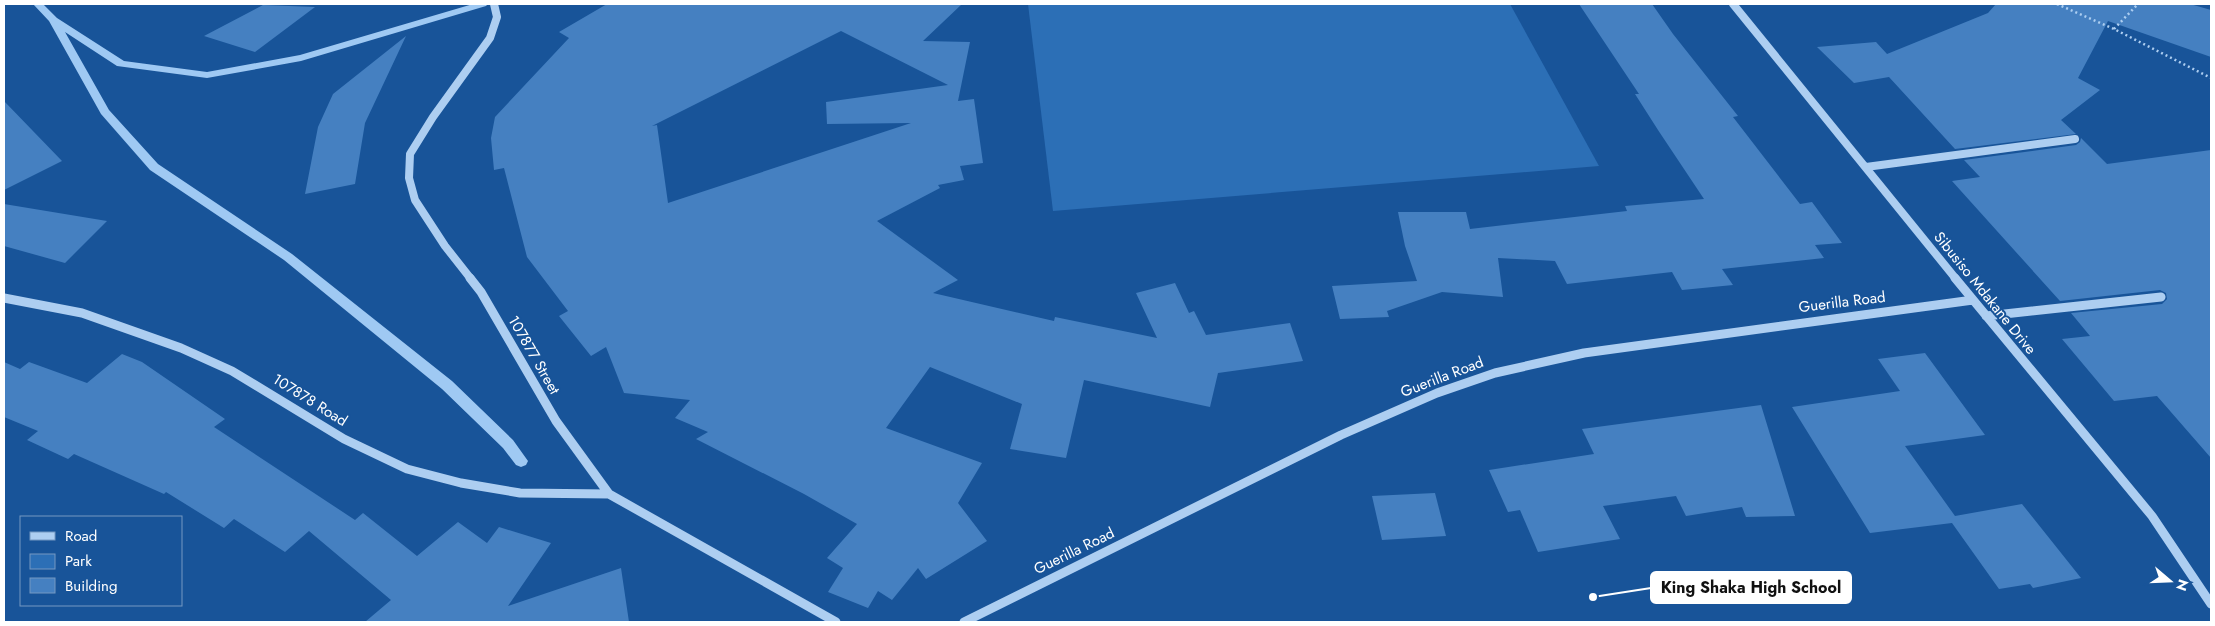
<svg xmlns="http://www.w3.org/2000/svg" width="2215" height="626" viewBox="0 0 2215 626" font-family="Jost,sans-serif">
<rect width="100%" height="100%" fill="#185499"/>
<!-- green -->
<path fill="#2c6fb6" d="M1028,4H1510L1599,166L1053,211Z"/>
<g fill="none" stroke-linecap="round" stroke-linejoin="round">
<!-- stream -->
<path fill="#9fc9f3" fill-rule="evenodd" d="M33,4H43L57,18L124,61L207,72L300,55L473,4H488L486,6L301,61L207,78L117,66L65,32L109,110L158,164L292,254L452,381L513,440L528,461L526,465L521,467L516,465L503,448L442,389L284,260L150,170L101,114L49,21Z"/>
</g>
<!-- building -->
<path fill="#4580c1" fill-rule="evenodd" d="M607,4H962L923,41L970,42L958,101L974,99L983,163L960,166L964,180L938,185L940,188L877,221L958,280L933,293L1054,321L1055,317L1157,338L1136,293L1175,283L1189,313L1194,311L1206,335L1290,323L1303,361L1218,373L1210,407L1084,380L1066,458L1010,449L1022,404L930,367L886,428L982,463L958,503L987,541L926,579L918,568L892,600L878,591L868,608L828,592L843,568L827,558L857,524L804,494L696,439L708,432L675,418L690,400L624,393L606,347L591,356L559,316L568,311L527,257L504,168L494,170L491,138L495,117L569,38L559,32ZM841,31L948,85L826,102L827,124L911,123L668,203L657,125L652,126Z
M1579,4H1652L1673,34L1738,116L1733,117L1800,204L1812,202L1842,243L1815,245L1824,258L1722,269L1733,285L1682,290L1672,272L1567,284L1555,261L1498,258L1503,297L1442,292L1387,311L1389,317L1340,319L1332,286L1417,281L1405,246L1398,212H1466L1470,229L1627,211L1625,206L1704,199L1658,130L1635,94H1639Z
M1996,4H2190L2211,10V57L2108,21L2078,78L2100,90L2061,120L2076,134L1955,149L1889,77L1854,83L1817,47L1876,42L1887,54L1988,13Z
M263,5L315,7L255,52L204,36Z
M406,36L365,123L355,184L305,194L318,127L333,94Z
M4,101L62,161L4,190Z
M2081,138L2107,164L2211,150V458L2157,396L2114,401L2062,339L2090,336L2071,313L2162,304L2167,299L2166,293L2160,290L2060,301L1952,181L1980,177L1964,160L2076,145L2080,142Z
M4,204L107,221L65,263L4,246Z
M1925,353L1985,435L1905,446L1955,516L2022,504L2081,578L2033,588L2030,584L1999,589L1952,523L1870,533L1792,407L1900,391L1878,359Z
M122,354L142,362L225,419L214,427L355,520L363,513L417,556L458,522L487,543L499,527L551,543L508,606L621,568L629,622H365L391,600L309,531L285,552L234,519L224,528L166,492L164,494L74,454L68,459L27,440L38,431L4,417V362L20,369L29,362L87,383Z
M1761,405L1795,516L1746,517L1742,507L1686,516L1676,496L1603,506L1620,539L1538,552L1520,510L1508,512L1489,470L1594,454L1582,429Z
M1435,493L1446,536L1382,540L1372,496Z"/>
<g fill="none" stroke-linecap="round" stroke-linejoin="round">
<!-- path -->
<path stroke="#adcef1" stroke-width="2.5" stroke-dasharray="2 3" stroke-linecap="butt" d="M2057,4L2114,29L2211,78
M2114,29L2138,4"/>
<!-- minor-far1 -->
<path stroke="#adcef1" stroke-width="8" d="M1733,4L1956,279
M1866,167L2075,139
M471,279L445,246L415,200L409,178L410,154L433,117L490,38L497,17L494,4"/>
<!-- minor -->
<path stroke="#adcef1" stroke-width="9" d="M470,278L481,292L556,421L609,494L836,622
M1955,278L2152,516L2211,604
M4,298L82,313L181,348L232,371L344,439L407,469L461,483L520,493L609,494
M1986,316L2161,297
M964,622L1341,435L1437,393L1495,373L1584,353L1973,300"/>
</g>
<g text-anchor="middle" stroke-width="4" stroke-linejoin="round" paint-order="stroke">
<!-- street labels -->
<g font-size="15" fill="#fff" stroke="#185499">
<text transform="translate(1985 293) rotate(51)" y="5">Sibusiso Mdakane Drive</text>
<text transform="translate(1842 302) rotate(-7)" y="5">Guerilla Road</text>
<text transform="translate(534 355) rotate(60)" y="5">107877 Street</text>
<text transform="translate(1442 377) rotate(-21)" y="5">Guerilla Road</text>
<text transform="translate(310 400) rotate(32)" y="5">107878 Road</text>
<text transform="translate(1074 551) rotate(-26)" y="5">Guerilla Road</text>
</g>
</g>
<!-- callouts -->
<path fill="none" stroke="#fff" stroke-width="2" d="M1593 597L1651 588"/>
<circle fill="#fff" stroke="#185499" stroke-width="2" cx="1593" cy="597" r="5"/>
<rect fill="#fff" stroke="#fff" stroke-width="2" x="1651" y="572" width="200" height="31" rx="5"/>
<g font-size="16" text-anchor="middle" font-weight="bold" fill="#111">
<text x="1751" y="593">King Shaka High School</text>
</g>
<!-- border -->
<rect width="2215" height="626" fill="none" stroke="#ffffff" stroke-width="10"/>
<!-- legend -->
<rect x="20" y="516" width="162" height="90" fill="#185499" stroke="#7498c2"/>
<rect x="30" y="532" width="25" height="8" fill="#adcef1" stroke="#7498c2"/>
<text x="65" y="541" font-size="15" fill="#ffffff">Road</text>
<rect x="30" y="554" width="25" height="15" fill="#2c6fb6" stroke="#7498c2"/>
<text x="65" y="566" font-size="15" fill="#ffffff">Park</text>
<rect x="30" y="578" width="25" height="15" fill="#4580c1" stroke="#7498c2"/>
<text x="65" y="591" font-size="15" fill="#ffffff">Building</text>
<!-- north arrow -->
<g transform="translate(2170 581) rotate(109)" stroke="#185499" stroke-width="4" paint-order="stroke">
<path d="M0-4L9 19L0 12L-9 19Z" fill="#ffffff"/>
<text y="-8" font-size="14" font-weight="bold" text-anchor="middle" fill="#ffffff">N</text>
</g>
</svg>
